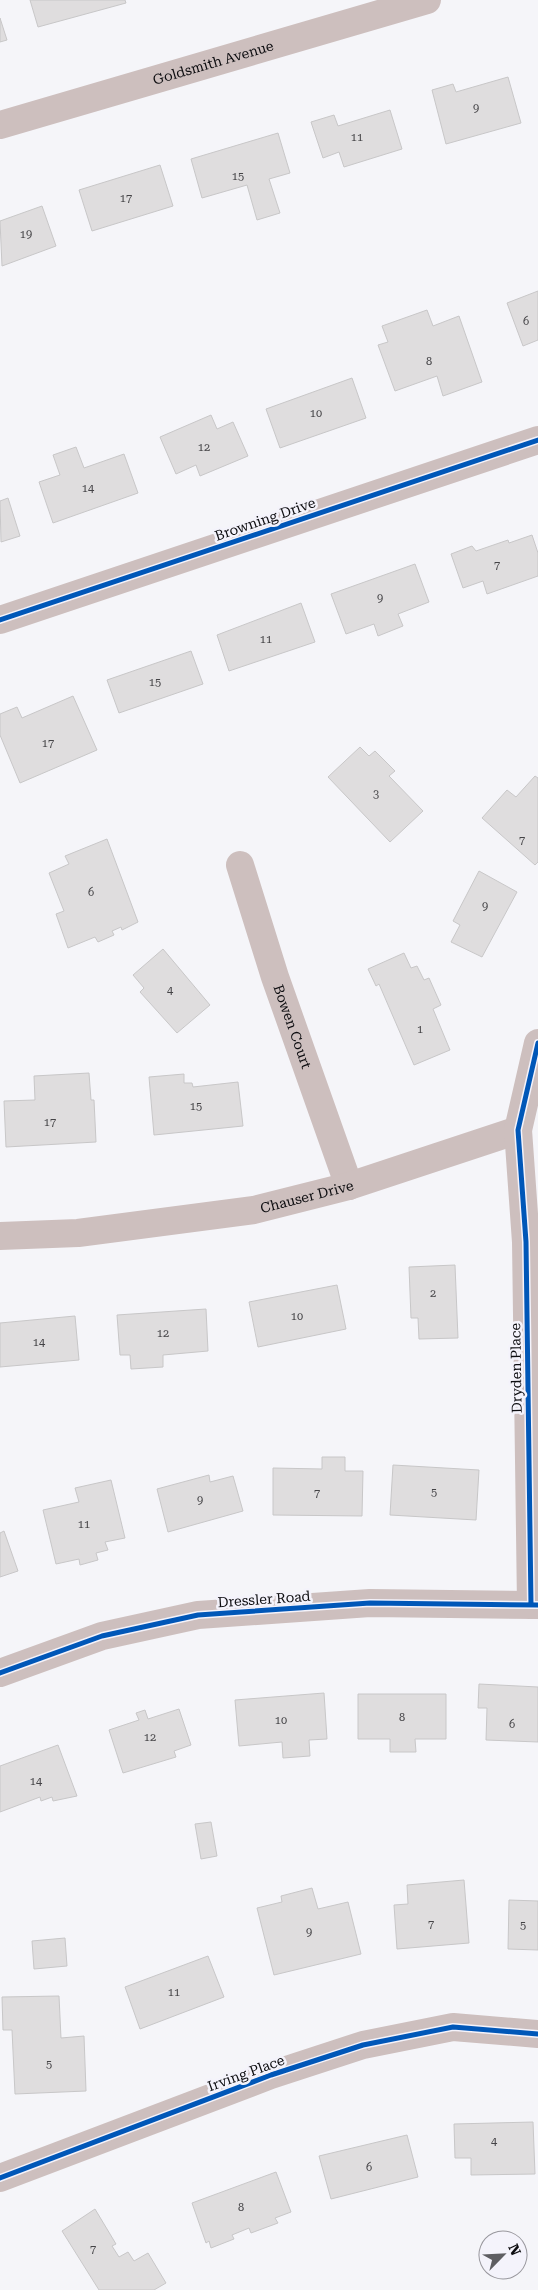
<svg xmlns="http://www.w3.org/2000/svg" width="538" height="2290" viewBox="0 0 538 2290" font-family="'Roboto Serif',serif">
<rect width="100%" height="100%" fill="#f5f5f9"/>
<!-- building -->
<path fill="#dfddde" stroke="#c8c7c8" d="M30,0H125L126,3L38,27Z
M0,18L7,40L0,42Z
M508,77L521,123L446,144L432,90L453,84L456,92Z
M390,110L402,149L344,167L339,152L323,158L311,122L334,115L338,126Z
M278,133L290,173L269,179L280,213L257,220L247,185L202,198L191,159Z
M160,165L173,206L92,231L79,190Z
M42,206L56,246L2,266L0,221Z
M538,291V340L523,346L507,303Z
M427,310L433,326L459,316L482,382L443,396L437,376L395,391L378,345L388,342L382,326Z
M352,378L366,418L280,448L266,409Z
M211,415L217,429L233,422L248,456L200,476L196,465L176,474L160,437Z
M76,447L84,468L124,454L138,493L53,523L39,482L60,475L53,455Z
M8,498L20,536L1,542L0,501Z
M532,535L538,553V576L487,594L483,581L463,588L451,554L472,546L476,551L508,540L509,543Z
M415,564L429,602L398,614L403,626L378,636L374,624L346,634L331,594Z
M301,603L315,642L229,671L217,635Z
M191,651L203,684L119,713L107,680Z
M73,696L97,750L20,783L0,735V714L17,707L22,718Z
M360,747L369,756L375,751L395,771L389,776L423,811L390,842L328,777Z
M535,776L538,778V862L535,865L482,818L507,790L516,797Z
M107,839L138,922L122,930L121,927L112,931L114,935L98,942L95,937L68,948L56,914L64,911L49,873L69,864L65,856Z
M479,871L517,892L482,957L451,942L460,925L453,921Z
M163,949L210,1005L177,1033L140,992L144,988L133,975Z
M404,953L411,968L417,966L424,980L429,978L441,1005L433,1009L450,1050L414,1065L379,984L376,986L368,969Z
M89,1073L91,1100H94L96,1142L6,1147L4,1101L35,1100L34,1076Z
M184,1074V1083H192L193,1087L238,1082L243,1126L154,1135L149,1077Z
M455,1265L458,1338L419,1339L418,1318H411L409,1267Z
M337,1285L346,1329L258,1347L249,1302Z
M206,1309L208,1351L163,1355V1367L131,1369L130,1355H120L117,1315Z
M75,1316L79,1360L0,1367V1323Z
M322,1457H345V1471H363L362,1516L273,1515V1468L322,1469Z
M393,1465L479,1470L476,1520L390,1515Z
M209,1475L210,1482L233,1476L243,1511L168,1532L157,1489Z
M111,1480L125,1538L105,1542L108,1550L96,1553L98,1560L80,1565L79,1559L56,1564L43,1510L79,1502L75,1488Z
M4,1531L18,1571L0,1577V1533Z
M479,1684L538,1687V1742L486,1740L487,1708H478Z
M324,1693L327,1739L309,1740L310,1756L283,1758L282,1742L239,1746L235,1700Z
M358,1694H446V1739H415L416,1752H390V1739H358Z
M179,1709L191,1745L174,1751L176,1757L123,1773L109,1730L139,1720L136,1713L145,1710L148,1719Z
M58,1745L77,1796L53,1801L52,1797L41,1801L40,1797L0,1812V1766Z
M211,1822L217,1856L201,1859L195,1824Z
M464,1880L469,1943L397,1949L394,1905L408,1904L407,1885Z
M312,1888L318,1909L348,1902L361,1954L274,1975L257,1908L282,1902L281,1896Z
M509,1900L538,1901V1950L508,1949Z
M65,1938L67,1966L34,1969L32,1941Z
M208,1956L224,1997L140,2029L125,1987Z
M59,1996L61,2038L84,2036L86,2091L15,2094L12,2030H3L2,1997Z
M533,2122L535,2174L471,2175V2158H455L454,2124Z
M407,2135L418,2177L331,2199L319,2156Z
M276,2172L291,2212L275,2218L278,2223L251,2233L249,2228L232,2235L234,2239L211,2248L209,2241L206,2243L192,2203Z
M95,2209L116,2244L112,2246L119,2257L128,2252L134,2261L148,2253L166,2283L154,2290H99L62,2231Z"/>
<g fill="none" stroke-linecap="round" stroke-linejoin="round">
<!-- street -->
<g stroke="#cdbfbe" stroke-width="28">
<path id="s1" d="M0,125L427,0"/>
<path d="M0,620L538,440"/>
<path id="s2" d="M240,865L275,977L349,1186"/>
<path id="s3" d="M0,1236L78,1233L254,1210L349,1186L518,1130"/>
<path d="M531,1605L526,1242L518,1130L538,1043"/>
<path d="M0,1673L102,1636L198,1615L370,1603L538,1605"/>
<path d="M0,2178L271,2075L363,2045L453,2027L538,2034"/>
</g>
<!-- cycleway casing -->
<g stroke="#f4f3fb" stroke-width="8">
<path id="cycleway" d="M0,620L538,440
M531,1605L526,1242L518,1130L538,1043
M0,1673L102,1636L198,1615L370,1603L538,1605
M0,2178L271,2075L363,2045L453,2027L538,2034"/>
</g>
<!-- cycleway -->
<use href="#cycleway" stroke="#0057b8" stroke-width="5"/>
</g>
<g text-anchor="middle" stroke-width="5" stroke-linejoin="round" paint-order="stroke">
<!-- number labels -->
<g font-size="11" fill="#444346">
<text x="476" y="112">9</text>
<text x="357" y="141">11</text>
<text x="238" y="180">15</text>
<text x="126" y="202">17</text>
<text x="26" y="238">19</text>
<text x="526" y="325">6</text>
<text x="429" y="365">8</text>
<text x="316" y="417">10</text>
<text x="204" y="451">12</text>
<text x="88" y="492">14</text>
<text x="497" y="569">7</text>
<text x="380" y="602">9</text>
<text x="266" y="643">11</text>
<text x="155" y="686">15</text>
<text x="48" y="747">17</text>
<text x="376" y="798">3</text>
<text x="522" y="844">7</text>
<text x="91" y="896">6</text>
<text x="485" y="910">9</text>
<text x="170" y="994">4</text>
<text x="420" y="1033">1</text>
<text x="196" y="1110">15</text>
<text x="50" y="1126">17</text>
<text x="433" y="1297">2</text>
<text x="297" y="1320">10</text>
<text x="163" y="1337">12</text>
<text x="39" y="1346">14</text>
<text x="434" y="1496">5</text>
<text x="317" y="1497">7</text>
<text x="200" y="1504">9</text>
<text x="84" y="1528">11</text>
<text x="402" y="1721">8</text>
<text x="281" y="1724">10</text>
<text x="512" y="1728">6</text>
<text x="150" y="1741">12</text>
<text x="36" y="1785">14</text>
<text x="431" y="1928">7</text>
<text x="523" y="1929">5</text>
<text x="309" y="1936">9</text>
<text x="174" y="1996">11</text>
<text x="49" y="2068">5</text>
<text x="494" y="2145">4</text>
<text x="369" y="2171">6</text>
<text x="241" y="2211">8</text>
<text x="93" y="2253">7</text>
</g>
<!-- street labels -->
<g font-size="14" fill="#0d0d10" stroke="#f4f3fb">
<text dy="5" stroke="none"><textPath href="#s1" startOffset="222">Goldsmith Avenue</textPath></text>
<text transform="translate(265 519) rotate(-19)" y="5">Browning Drive</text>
<text dy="5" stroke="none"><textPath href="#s2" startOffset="170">Bowen Court</textPath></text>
<text dy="5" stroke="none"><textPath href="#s3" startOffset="310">Chauser Drive</textPath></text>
<text transform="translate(516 1368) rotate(-91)" y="5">Dryden Place</text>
<text transform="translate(264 1599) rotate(-4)" y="5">Dressler Road</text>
<text transform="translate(246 2073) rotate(-20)" y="5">Irving Place</text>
</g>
</g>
<!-- north arrow -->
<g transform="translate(503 2255) rotate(66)"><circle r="24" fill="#f4f3fb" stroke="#98979d"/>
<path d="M0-4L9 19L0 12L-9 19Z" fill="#5e5e62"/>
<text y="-8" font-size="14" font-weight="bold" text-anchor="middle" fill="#0d0d10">N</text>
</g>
</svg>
